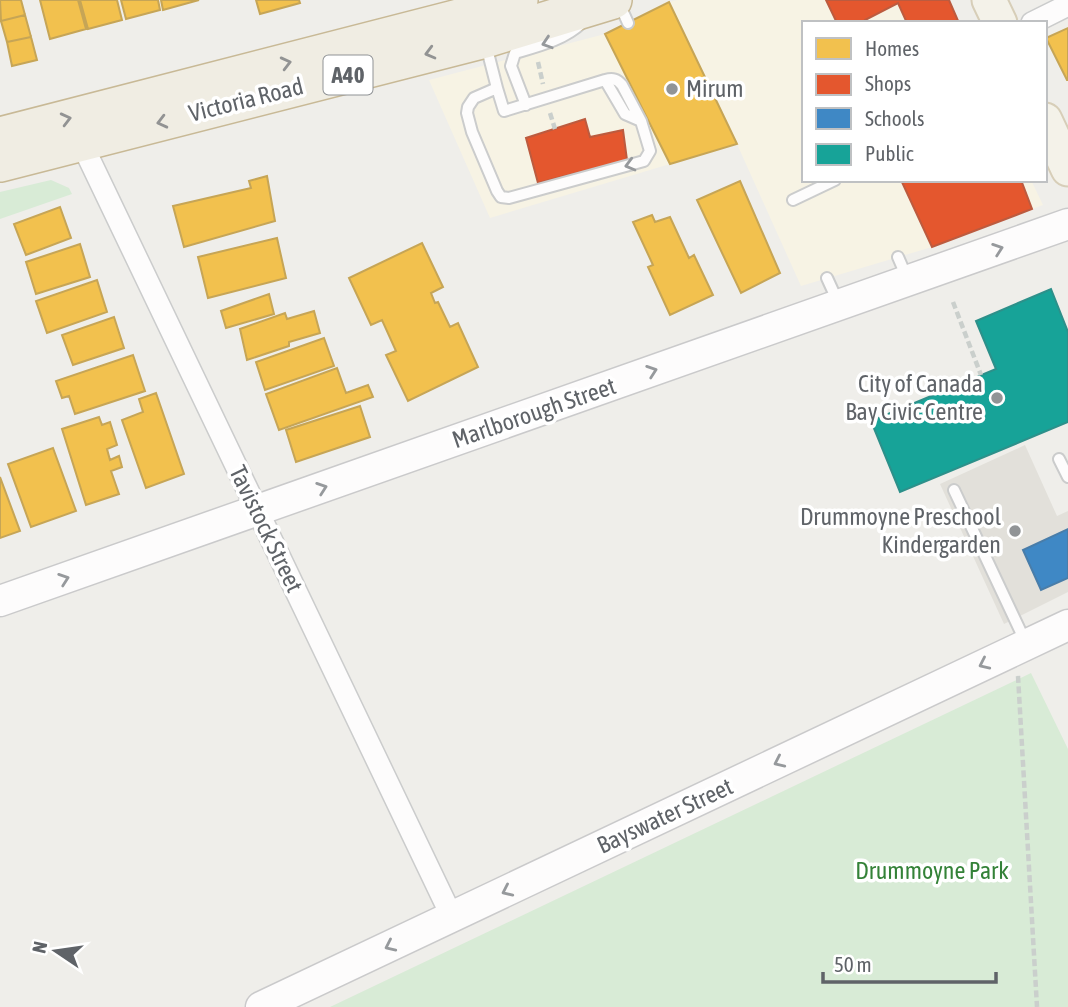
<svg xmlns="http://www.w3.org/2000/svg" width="1068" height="1007" viewBox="0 0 1068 1007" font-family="'Asap Condensed',sans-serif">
<rect width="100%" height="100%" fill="#efeeea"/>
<!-- commercial -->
<path fill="#f7f3e4" d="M677,0H949L959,23H804V180H1031L1043,205L932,247L801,286L737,144L669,2Z
M605,34L670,164L490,218L429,80Z"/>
<!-- education -->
<path fill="#e2e0da" d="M1025,445L1057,516L1068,511V592L1004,624L940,484Z"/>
<!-- green -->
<path fill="#d8ebd6" d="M51,180L69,188L72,194L0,219V192Z
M1031,673L1068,749V1007H330Z"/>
<!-- homes -->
<path fill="#f2c14e" stroke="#c6a556" stroke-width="2" d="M0,0H21L25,15L1,21Z
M40,0H78L86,29L50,39Z
M80,0H117L122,20L88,29Z
M121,0H158L160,10L126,19Z
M161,0H199L163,10Z
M256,0H299L300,3L260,14Z
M669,2L737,144L670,164L605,34Z
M25,15L31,37L7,42L1,21Z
M1068,28V80H1067L1046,38Z
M31,37L37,60L12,66L7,42Z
M267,176L275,221L184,247L173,206L251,188L249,181Z
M740,181L780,273L741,293L697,200Z
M60,207L71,238L26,255L14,224Z
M652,215L655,222L670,217L689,258L694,255L713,295L670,315L648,267L653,265L633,222Z
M277,238L286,278L208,298L198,257Z
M422,243L443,287L431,293L435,303L438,302L450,327L458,323L478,367L408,401L386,355L396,351L382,320L371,325L349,278Z
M80,244L90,277L36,294L26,262Z
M97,280L107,312L47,333L36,301Z
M269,294L274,314L226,328L221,311Z
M314,311L320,333L289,342V346L247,360L240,329L285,313L287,319Z
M114,317L124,348L73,365L62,335Z
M324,338L334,366L265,390L256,362Z
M133,355L145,391L75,414L69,396L62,398L56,381Z
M337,368L346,393L368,385L373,397L279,430L266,394Z
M156,393L184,474L146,488L122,420L143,412L139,399Z
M360,406L370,437L296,462L286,430Z
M99,417L102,425L110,422L117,445L107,449L110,460L119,456L122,467L111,471L119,494L86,505L62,429Z
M53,448L76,511L31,527L8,464Z
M0,477L20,531L0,538Z"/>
<!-- shops -->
<path fill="#e4572e" stroke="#bc5b3f" stroke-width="2" d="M826,0H949L959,23H907L898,3L865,20L866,23H837Z
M585,119L590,137L623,130L627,160L538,183L526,138Z
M901,180H1021L1032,209L932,247Z"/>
<!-- schools -->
<path fill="#3f88c5" stroke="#497da9" stroke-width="2" d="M1068,529V578L1041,590L1023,550Z"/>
<!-- public -->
<path fill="#17a398" stroke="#2d908a" stroke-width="2" d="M1051,289L1068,332V422L900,492L871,421L996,369L976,321Z"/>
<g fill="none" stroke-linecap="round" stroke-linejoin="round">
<!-- lane casing -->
<g stroke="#cbcccc" stroke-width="14">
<path id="lane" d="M619,3L628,23
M486,45L497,88L474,98L468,107L467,113L472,132L497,191L501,197L509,198L644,161L650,151L641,121L622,85C617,79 613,78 605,80L504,111L497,88
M605,80L625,114L641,121
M526,105L511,66L515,53C539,46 564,40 583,22
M793,200L835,180
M898,257L908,280
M827,278L838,302
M1059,459L1068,477
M954,490L1026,643"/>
</g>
<!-- street casing -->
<g stroke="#cbcccc" stroke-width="24">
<path id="street" d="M1032,23L1068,5
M81,142L452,917"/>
</g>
<!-- secondary casing -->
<g stroke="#cacacb" stroke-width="33">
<path id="secondary" d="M0,601L1068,224
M261,1007L1068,625"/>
</g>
<!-- primary casing -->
<g stroke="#d7ceb8" stroke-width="37">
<path id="primary" d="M989,0L1000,23
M1045,120L1068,169"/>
</g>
<!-- highway casing -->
<g stroke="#c8b996" stroke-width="40">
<path id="highway" d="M0,136L455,19L519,0
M0,163L485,39L613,0"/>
</g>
<!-- path -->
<path stroke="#cacfcc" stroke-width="4.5" stroke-dasharray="7 3.5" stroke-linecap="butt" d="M538,62L543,84
M550,113L555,129
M953,302L981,375
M1018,676L1037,1007"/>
<!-- lane -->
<use href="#lane" stroke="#fdfcfc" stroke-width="10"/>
<!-- street -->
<use href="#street" stroke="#fdfcfc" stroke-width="21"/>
<!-- secondary -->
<use href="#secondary" stroke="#fdfcfc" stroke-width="30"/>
<!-- primary -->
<use href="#primary" stroke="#f4f2e9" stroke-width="33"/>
<!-- highway -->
<use href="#highway" stroke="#f0ede3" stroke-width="37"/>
</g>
<!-- one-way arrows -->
<defs><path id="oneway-chevron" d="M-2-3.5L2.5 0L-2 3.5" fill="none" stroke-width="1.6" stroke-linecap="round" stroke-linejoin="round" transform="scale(1.75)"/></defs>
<g stroke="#96999c">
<use href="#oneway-chevron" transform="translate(547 43) rotate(162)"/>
<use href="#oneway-chevron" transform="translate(630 165) rotate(165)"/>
<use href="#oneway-chevron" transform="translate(998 249) rotate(-19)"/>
<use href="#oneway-chevron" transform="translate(652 371) rotate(-19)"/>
<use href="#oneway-chevron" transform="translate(322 488) rotate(-19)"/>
<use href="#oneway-chevron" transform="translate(64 579) rotate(-19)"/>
<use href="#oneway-chevron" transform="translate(984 664) rotate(155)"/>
<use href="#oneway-chevron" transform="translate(779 762) rotate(155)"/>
<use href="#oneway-chevron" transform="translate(507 891) rotate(155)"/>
<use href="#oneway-chevron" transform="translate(390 946) rotate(155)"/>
</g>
<g stroke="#929393">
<use href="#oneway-chevron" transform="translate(430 53) rotate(165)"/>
<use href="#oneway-chevron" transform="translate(286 63) rotate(-14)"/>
<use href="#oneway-chevron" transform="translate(66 119) rotate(-14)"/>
<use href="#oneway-chevron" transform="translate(162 122) rotate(166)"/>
</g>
<!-- markers -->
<g fill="#919496" stroke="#fff" stroke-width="2.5">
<circle cx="672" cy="89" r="7"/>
<circle cx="997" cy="398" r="7"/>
<circle cx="1015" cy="531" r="7"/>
</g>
<g text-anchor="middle" stroke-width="7" stroke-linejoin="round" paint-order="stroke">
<!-- shield labels -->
<rect fill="#fff" stroke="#8f9295" stroke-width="2" x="323.5" y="55.5" width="49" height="39" rx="5"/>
<g font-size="23" font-weight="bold" fill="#5f6368">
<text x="348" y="83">A40</text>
</g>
<!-- poi labels -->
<g font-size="24" fill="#5f6368" stroke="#fff" text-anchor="end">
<text x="686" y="97" text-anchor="start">Mirum</text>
<text x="983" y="392">City of Canada<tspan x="983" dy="28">Bay Civic Centre</tspan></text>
<text x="1001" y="525">Drummoyne Preschool<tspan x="1001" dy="28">Kindergarden</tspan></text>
</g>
<!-- street labels -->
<g font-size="24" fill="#5f6368" stroke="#fff">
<text transform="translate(246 100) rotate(-14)" y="8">Victoria Road</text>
<text transform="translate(534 413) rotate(-19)" y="8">Marlborough Street</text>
<text transform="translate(266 529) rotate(64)" y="8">Tavistock Street</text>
<text transform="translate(665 816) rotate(-25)" y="8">Bayswater Street</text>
</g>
<!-- park labels -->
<g font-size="24" fill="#348238" stroke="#fff">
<text x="932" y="879">Drummoyne Park</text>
</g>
</g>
<!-- legend -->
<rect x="802" y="21" width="245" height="161" fill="#ffffff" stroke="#bfc1c3" stroke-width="2"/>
<rect x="816" y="38" width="35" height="21" fill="#f2c14e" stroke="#bfc1c3" stroke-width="2"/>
<text x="865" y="56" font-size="21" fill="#5f6368">Homes</text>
<rect x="816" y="74" width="35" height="21" fill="#e4572e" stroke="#bfc1c3" stroke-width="2"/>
<text x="865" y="91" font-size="21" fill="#5f6368">Shops</text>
<rect x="816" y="108" width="35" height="21" fill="#3f88c5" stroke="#bfc1c3" stroke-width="2"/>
<text x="865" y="126" font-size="21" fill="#5f6368">Schools</text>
<rect x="816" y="144" width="35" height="21" fill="#17a398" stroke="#bfc1c3" stroke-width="2"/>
<text x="865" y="161" font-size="21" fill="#5f6368">Public</text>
<!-- north arrow -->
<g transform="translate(56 951) rotate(283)" stroke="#ffffff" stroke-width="5" paint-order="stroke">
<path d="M0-5L12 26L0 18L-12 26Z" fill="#5f6368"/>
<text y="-10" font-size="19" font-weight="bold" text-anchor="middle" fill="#5f6368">N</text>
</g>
<!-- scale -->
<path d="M823 972v10h173v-10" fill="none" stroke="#5f6368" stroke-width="3.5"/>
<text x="834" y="972" font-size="21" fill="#5f6368" stroke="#ffffff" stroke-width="5" paint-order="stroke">50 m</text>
</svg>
